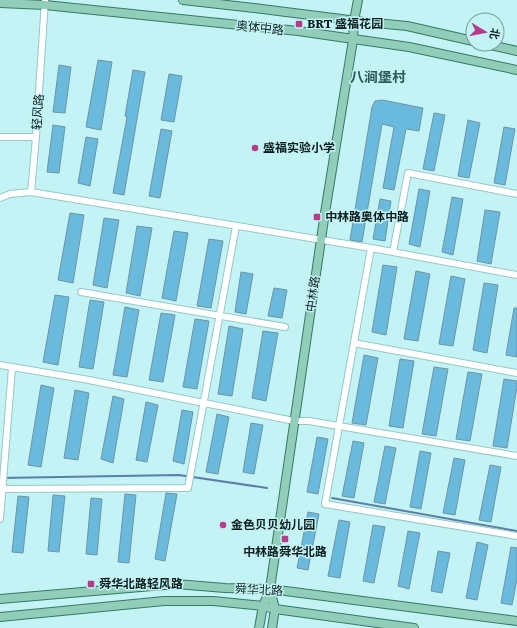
<svg xmlns="http://www.w3.org/2000/svg" width="517" height="628" viewBox="0 0 517 628" font-family="Literata,'Noto Sans SC',serif">
<rect width="100%" height="100%" fill="#c3f3f4"/>
<g fill="none" stroke-linecap="round" stroke-linejoin="round">
<!-- stream -->
<path stroke="#5d7ea6" stroke-width="2" d="M0,478L179,475L267,488
M332,498L517,531"/>
</g>
<!-- building -->
<path fill="#69badc" stroke="#6f94a5" d="M98,60L112,62L101,130L86,127Z
M59,65L71,67L65,113L53,112Z
M133,70L145,72L124,195L113,193L127,117L125,116Z
M169,74L182,76L174,122L161,120Z
M382,100L423,108L419,131L406,129L394,190L383,188L394,127L382,124L362,242L350,240L372,107L375,101Z
M434,113L445,115L434,171L423,169Z
M468,120L480,123L469,178L458,176Z
M53,125L65,127L59,173L47,172Z
M504,127L515,129L505,185L494,183Z
M161,129L172,131L160,198L149,196Z
M86,137L98,139L90,186L78,183Z
M419,189L430,191L420,247L409,244Z
M452,197L463,199L453,255L442,252Z
M380,199L391,201L385,241L373,239Z
M485,210L500,212L491,264L477,261Z
M70,213L84,215L73,283L58,280Z
M104,218L119,220L107,288L93,285Z
M137,226L152,228L140,296L126,293Z
M174,231L188,233L176,301L162,298Z
M209,239L223,241L211,308L197,306Z
M383,265L397,267L386,335L372,332Z
M416,271L430,274L418,341L404,339Z
M241,272L253,274L246,314L235,312Z
M451,276L465,279L453,346L439,344Z
M484,283L498,285L487,353L473,350Z
M274,288L287,290L282,318L268,316Z
M55,295L69,297L58,365L43,362Z
M90,300L104,302L93,369L79,367Z
M125,307L139,310L127,377L113,375Z
M514,308H517V357L506,355Z
M161,313L175,315L163,382L149,380Z
M195,319L209,321L197,389L183,387Z
M229,326L243,329L232,396L218,394Z
M263,331L278,333L266,401L252,398Z
M364,355L378,358L366,425L352,423Z
M400,359L414,361L403,428L389,426Z
M434,367L448,369L436,436L422,434Z
M468,372L482,374L470,441L456,439Z
M504,379L517,381V387L507,448L493,446Z
M41,385L54,388L41,467L28,465Z
M75,390L89,393L78,460L64,458Z
M113,396L124,399L113,463L101,459Z
M146,402L158,405L147,462L136,460Z
M182,410L193,412L184,464L173,461Z
M217,414L229,417L218,474L206,472Z
M251,423L263,425L254,474L243,472Z
M317,437L328,439L318,494L307,492Z
M353,441L364,443L354,498L342,496Z
M385,446L396,448L385,504L374,502Z
M420,451L431,453L421,509L410,507Z
M454,458L465,460L455,515L443,513Z
M490,465L501,467L491,522L479,520Z
M166,493L177,494L165,561L155,559Z
M125,494L136,495L129,563L118,562Z
M53,495L65,496L59,552L48,551Z
M18,496L29,497L23,553L12,552Z
M91,498L102,499L97,555L86,554Z
M308,512L319,514L308,570L297,568Z
M339,520L350,522L340,578L328,576Z
M373,525L385,527L374,583L363,581Z
M408,531L420,533L409,589L398,586Z
M477,542L488,545L477,600L466,598Z
M511,547L517,548V579L512,605L501,603Z
M438,551L450,553L442,593L431,591Z"/>
<g fill="none" stroke-linecap="round" stroke-linejoin="round">
<!-- minor casing -->
<g stroke="#99c7c8" stroke-width="8">
<path id="minor" d="M0,137H36
M31,192L371,248L517,275
M0,198L10,194L31,192L36,137L45,0
M371,248L325,504L517,536
M393,252L408,173L517,194
M81,292L285,327
M354,343L517,373
M0,365L89,380L294,421H309L517,456
M2,489L188,488L236,226
M0,519L12,368"/>
</g>
<!-- major casing -->
<g stroke="#337a65" stroke-width="10">
<path id="major" d="M183,0L254,8L365,22L407,26L473,41
M0,3L45,5L298,31L409,47L517,70
M486,44L517,51
M270,589L275,609L272,628
M0,599L176,584L225,588L270,589L517,621
M0,617L164,601H213L263,606L275,609L414,628
M259,628L263,606L270,589L324,219L353,40L354,21L358,0"/>
</g>
<!-- minor -->
<use href="#minor" stroke="#fff" stroke-width="6"/>
<!-- major -->
<use href="#major" stroke="#91cdb9" stroke-width="8"/>
</g>
<!-- markers -->
<g fill="#b83a89" stroke="#c3f3f4" stroke-width="1.5">
<rect x="295" y="20" width="8" height="8" rx="2"/>
<circle cx="255" cy="148" r="4"/>
<rect x="313" y="213" width="8" height="8" rx="2"/>
<circle cx="223" cy="525" r="4"/>
<rect x="281" y="535" width="8" height="8" rx="2"/>
<rect x="87" y="580" width="8" height="8" rx="2"/>
</g>
<g text-anchor="middle" stroke-width="3" stroke-linejoin="round" paint-order="stroke">
<!-- poi labels -->
<g font-size="12" font-weight="bold" fill="#0c1e1f" stroke="#c3f3f4" text-anchor="start">
<text x="307" y="28">BRT 盛福花园</text>
<text x="263" y="152">盛福实验小学</text>
<text x="325" y="221">中林路奥体中路</text>
<text x="231" y="529">金色贝贝幼儿园</text>
<text x="285" y="556" text-anchor="middle">中林路舜华北路</text>
<text x="99" y="588">舜华北路轻风路</text>
</g>
<!-- street labels -->
<g font-size="12" fill="#0c1e1f" stroke="#c3f3f4">
<text transform="translate(260 28) rotate(6)" y="4">奥体中路</text>
<text transform="translate(38 112) rotate(-86)" y="4">轻风路</text>
<text transform="translate(313 294) rotate(-82)" y="4">中林路</text>
<text transform="translate(259 590) rotate(3)" y="4">舜华北路</text>
</g>
<!-- quarter labels -->
<g font-size="14" font-weight="bold" fill="#2b5758" stroke="#c3f3f4">
<text x="378" y="82">八涧堡村</text>
</g>
</g>
<!-- north arrow -->
<g transform="translate(485 32) rotate(100)"><circle r="19" fill="#c3f3f4" stroke="#7a9e9f"/>
<path d="M0-3L7 15L0 10L-7 15Z" fill="#b83a89"/>
<text y="-6" font-size="11" font-weight="bold" text-anchor="middle" fill="#0c1e1f">北</text>
</g>
</svg>
